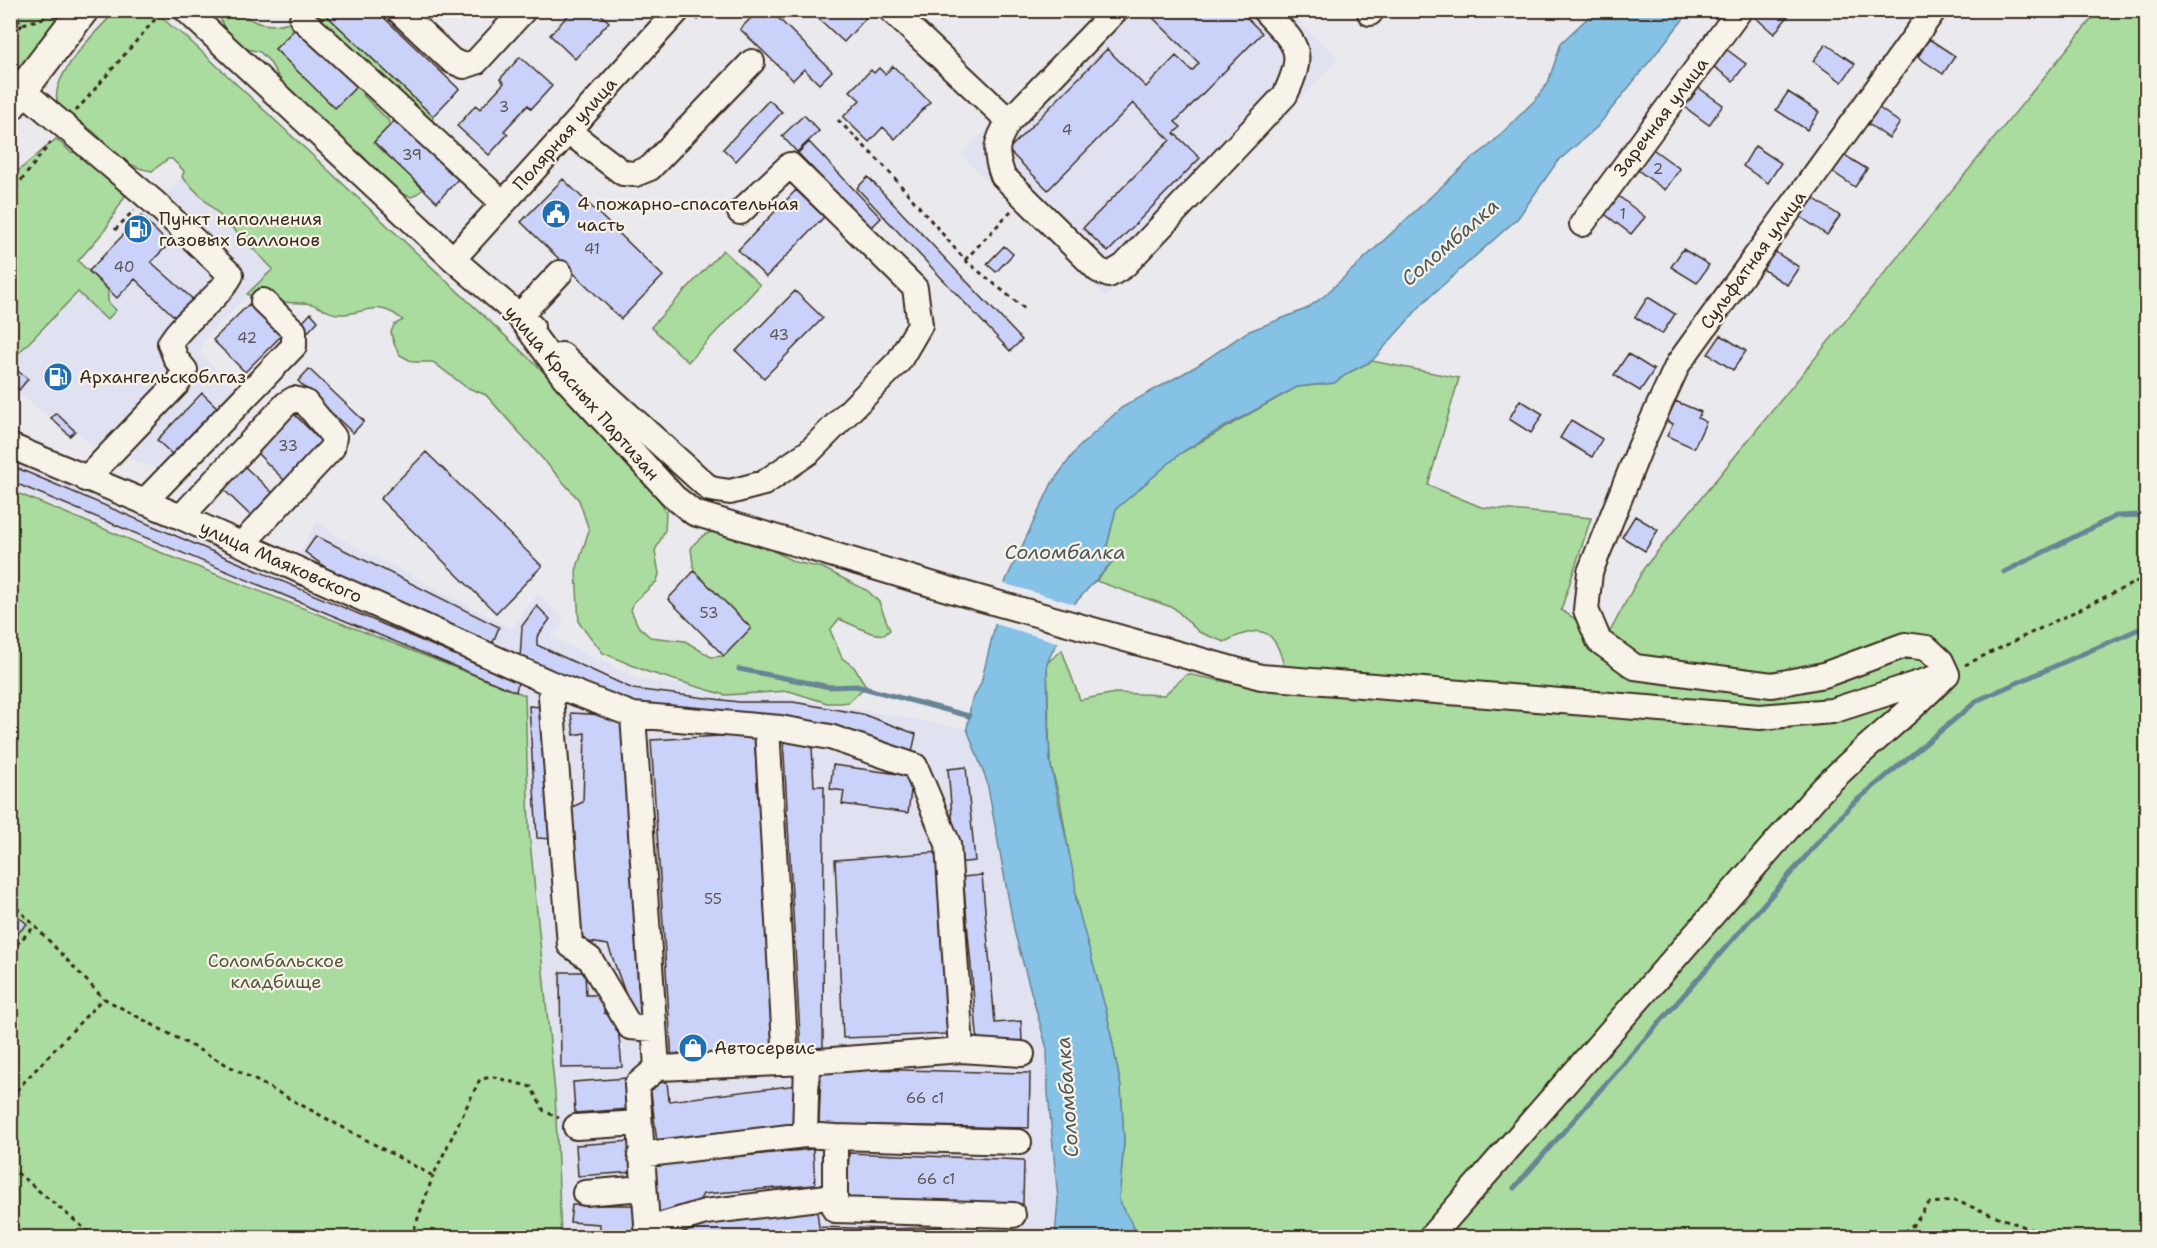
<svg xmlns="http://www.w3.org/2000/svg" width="2157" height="1248" viewBox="0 0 2157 1248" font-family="'Shantell Sans',sans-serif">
<rect width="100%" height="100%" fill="#eae9ed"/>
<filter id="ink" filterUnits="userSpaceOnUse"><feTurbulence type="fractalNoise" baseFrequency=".0167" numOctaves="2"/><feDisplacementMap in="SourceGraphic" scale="12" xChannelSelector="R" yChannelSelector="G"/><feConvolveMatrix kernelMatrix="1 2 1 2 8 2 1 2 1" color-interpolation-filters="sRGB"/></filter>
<g filter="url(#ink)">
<!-- built -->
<path fill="#e1e2f1" d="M1102,11H1288L1339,59L1106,297L961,155Z
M182,177L273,269L204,340L200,354L243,395L166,472L91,445L56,412L50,417L29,402L11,386V351Z
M10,460L285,577L317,522L340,538L511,628L538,594L564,620L551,637L638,679L788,697L967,729L987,782L1015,935L1047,1049L1048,1093L1058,1199L1055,1237H561L555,1093L529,831L524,695L11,488Z"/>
<!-- green -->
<path fill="#a9dc9e" stroke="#72835e" stroke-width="1.5" d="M11,11H56L59,25L11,90Z
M116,11L155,10L172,27L184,35L547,375L632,461L656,492L666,513L665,530L655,551L659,574L657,581L634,602L631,610L638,626L650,637L685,641L711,657L724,656L750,628L694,571L691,549L694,544L704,535L716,530L762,545L795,562L823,568L868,591L879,602L890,630L884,635L871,633L839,619L830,630L842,658L854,667L866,686L849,702L841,703H827L789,691L725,695L648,672L603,653L579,623L576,571L589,530L579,500L486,395L466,387L433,362H413L400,355L394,344L391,332L394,325L403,320C375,297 365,316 337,314C327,313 320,306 311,304C288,300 268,307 247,294L273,269L182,177L184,171L172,159H168L152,171C126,168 114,151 96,134C85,123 70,119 60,107C42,83 100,27 116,11Z
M200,11H245L244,15C260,28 277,27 295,20L360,85L363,95L388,120L390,126L374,143L424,189L412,197L395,192L363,156L291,97L269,61L260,52L243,48L225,31L220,17Z
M304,11H322L433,116L432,125Z
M2098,11H2146V1237L1461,1238L1430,1223L1419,1238L1139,1237L1119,1200L1124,1142L1121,1087L1107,1014L1080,919L1060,800L1050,762L1047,663L1062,650L1080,700L1115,693L1164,695L1187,674L1266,690L1285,670C1275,628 1263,623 1224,642L1199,632L1174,608L1096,581L1113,561L1107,546L1116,508L1181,453L1297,387L1334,383L1350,372L1372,361L1459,378L1428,485L1481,507L1591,518L1561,610L1606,639L1644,568Z
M56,139L71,152L82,153L96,165L112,184L125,190L126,194L105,230L78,261L108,290V302L116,310L107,320L78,292L11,361V177Z
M723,250L760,285L688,362L651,327Z
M10,490L167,555L525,695L529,831L555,1093L561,1237H11Z"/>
<!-- water -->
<path fill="#85c2e5" stroke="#678595" stroke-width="1.5" d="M1595,11H1690L1597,127L1557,162L1518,218L1425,301L1372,361L1350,372L1334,383L1297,387L1208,436L1181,453L1116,509L1107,546L1113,561L1075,603L1047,663L1048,724L1050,762L1075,881L1076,901L1107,1014L1121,1087L1124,1142L1119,1200L1139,1237H1055L1058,1199L1048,1093L1047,1049L1015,934L987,782L967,729L971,703L981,683L1006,580L1052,483L1077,449L1121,408L1195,367L1247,332L1306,309L1324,296L1470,160L1489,146L1535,100L1548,83L1561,43Z"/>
<!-- pier -->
<path fill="#eae9ed" d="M1002,583L1078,605L1060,643L992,623Z"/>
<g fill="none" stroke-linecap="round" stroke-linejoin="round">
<!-- stream -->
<path stroke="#678595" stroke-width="5" d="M2004,572L2116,516L2146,515
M739,669L830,687L856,686L969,716
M1514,1188L1850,806L1978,700L2146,626
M2098,1237L2100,1238"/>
</g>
<!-- building -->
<path fill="#cbd2fa" stroke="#3b2a1e" stroke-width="1.5" d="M321,10H376L459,89L433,116Z
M573,10H596L609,22L575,59L550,35Z
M743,10H770L832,71L819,84L804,69L793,80L740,29L751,18Z
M809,10H858L866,18L844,42Z
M1145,10H1239L1262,33L1175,122L1181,127L1174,133L1200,158L1108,252L1083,228L1170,140L1133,103L1048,190L1008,150L1107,49L1146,87L1176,56L1192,71L1199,63Z
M1747,10H1783L1789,15L1774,34Z
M297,27L357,86L335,108L275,49Z
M1929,39L1955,56L1943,74L1918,57Z
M1826,44L1855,64L1842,82L1813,61Z
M1722,46L1746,64L1733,81L1709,63Z
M520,57L552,86L531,109L528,105L504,131L508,134L489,155L457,126L476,105L480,109L504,83L500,79Z
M893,66L930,102L895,139L883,127L869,142L843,117L860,100L850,91L871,70L874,73L879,68L885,74Z
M1696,86L1723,105L1709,125L1682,105Z
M1788,92L1819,112L1807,130L1776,110Z
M769,100L782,112L736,161L723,149Z
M1875,105L1900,123L1889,138L1864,121Z
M804,115L819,131L797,152L782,136Z
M397,118L460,177L437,202L374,142Z
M809,142L881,218L870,229L798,153Z
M1755,146L1781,163L1768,183L1743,166Z
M1650,147L1680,169L1665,190L1635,168Z
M1841,153L1867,169L1855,187L1830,170Z
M868,177L1022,340L1010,351L857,188Z
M563,179L663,276L621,319L521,222Z
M796,190L824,217L766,277L738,250Z
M1616,194L1645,217L1631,234L1602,212Z
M1810,196L1840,216L1827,235L1798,215Z
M141,216L169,244L151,262L196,302L178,320L135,279L117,298L89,271Z
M1004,246L1013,254L996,272L987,264Z
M1769,248L1799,267L1787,285L1758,266Z
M1683,249L1709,265L1697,283L1671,267Z
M795,291L823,318L764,378L736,351Z
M1648,297L1675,314L1662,334L1635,317Z
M249,304L281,336L245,372L213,340Z
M311,313L318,321L308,332L300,325Z
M1721,335L1746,351L1733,370L1708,354Z
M1628,354L1654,370L1640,391L1614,375Z
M10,365L28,379L19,390L10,383Z
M309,369L364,421L353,433L298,381Z
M65,373L66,381L52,382L51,375Z
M202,393L221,411L176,458L157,440Z
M1520,400L1543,414L1531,433L1509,419Z
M1675,401L1701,412L1698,418L1706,422L1694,448L1667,436L1673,424L1666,421Z
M291,411L323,443L285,481L253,449Z
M56,413L75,431L70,436L51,418Z
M1571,420L1602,439L1592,457L1560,438Z
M426,452L542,566L496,613L380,499Z
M10,465L518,682L516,692L10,481Z
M243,465L274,494L252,517L222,488Z
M1635,516L1658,530L1645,551L1622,537Z
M316,536L499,627L492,645L336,575L305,552Z
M694,571L751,628L724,656L668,599Z
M537,606L550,619L537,637V645L633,689L739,702H793L862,714L916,734L912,752L848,732L631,704L520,660L522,626Z
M529,706L542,707L553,839L537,838Z
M571,713L623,716L638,987L648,1019L634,1018L608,945L583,941L570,808L583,802L585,733L574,735Z
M754,734L777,1057L672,1061L651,740Z
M783,737L806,739L812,746L814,786H824L823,1051L801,1054Z
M833,765L913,776L908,813L842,804L844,791L830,789Z
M966,767L975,861L956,863L948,769Z
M940,852L947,1034L843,1038L835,860Z
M982,875L995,1023L1021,1021L1022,1041L978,1045L963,877Z
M10,909L27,924L10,941Z
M560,972H585L586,995H604V1013L617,1017L622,1067L561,1068Z
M821,1068L1030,1073L1029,1128L819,1124Z
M627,1078L629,1109L575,1113L573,1082Z
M667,1082L669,1101L797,1085L800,1124L657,1142L650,1084Z
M632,1141L634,1172L578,1176L576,1145Z
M813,1149L815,1185L703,1194L698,1203L654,1215L650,1165Z
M849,1153L1024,1160L1023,1204L847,1198Z
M572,1205H635L638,1238H600V1224L570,1222Z
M817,1211L819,1227L886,1229L978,1226V1238H669L702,1224Z
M989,1234H1012L1011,1238H988Z"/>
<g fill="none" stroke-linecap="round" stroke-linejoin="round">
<!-- minor casing -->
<g stroke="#3b2a1e" stroke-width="28">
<path id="minor" d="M186,10L453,259L519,316L564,377L674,497L694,513L961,593L1261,677L1760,717L1832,711L1947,674
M398,10L452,61L464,66L476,62L524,10
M891,10L1009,121
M1116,10L1009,121C995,143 994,152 1003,176L1098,270L1109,275L1124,266L1285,95C1307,49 1296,45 1264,10
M1370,13L1372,10
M302,19L503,203
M22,90L155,203L231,275C216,302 186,317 170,343L176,359L185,370L177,384L86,479
M568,131L623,173L635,174L650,168L752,62
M1582,224L1740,10
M453,259L678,10
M532,327L519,316L560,273
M562,355L710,489L730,492L764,483L809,452L899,361L920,325L915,288L790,165L740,212
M10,446L181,517L550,683L633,715L780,728L830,737L915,766L948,844L961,1050L807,1062L805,1135L835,1137V1210L1013,1215
M144,502L294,346V331L263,301
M181,517L286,404L294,399L305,402L334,437L332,448L242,544
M550,683L570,945L590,959L630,1027L654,1029
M633,715L657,1068L807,1062
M767,727L786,1063
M961,1050L1022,1054
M576,1127L639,1123
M835,1137L1019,1142
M640,1155L805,1135
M585,1193L643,1188
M646,1230L705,1212L835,1196
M648,1238L637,1085L657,1068
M1430,1238L1818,794C1858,751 1906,717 1947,674L1941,661L1927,648L1905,645L1824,675L1772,685L1635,667L1599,641L1586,610L1590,572L1641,445L1678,364L1934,10"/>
</g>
<!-- major casing -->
<g stroke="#3b2a1e" stroke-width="34">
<path id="major" d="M10,106L83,10"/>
</g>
<!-- path -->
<path stroke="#3b2a1e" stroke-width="3" stroke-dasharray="4.5 4.5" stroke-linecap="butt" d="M10,13L23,24L10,37
M16,18L23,10
M697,20L706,10
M23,24L47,17
M76,111L163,10
M838,120L884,166L965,260L1025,309
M10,195L51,142
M115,230L134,210
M965,260L1011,211
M1965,665L2146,577
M10,901L35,926
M10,951L35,926L103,998L433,1176L480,1079L494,1077L531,1087L544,1111L559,1118
M10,1097L103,998
M10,1167L96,1238
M411,1238L433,1176
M1897,1238L1913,1225L1929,1203L1956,1201L2054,1238"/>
<!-- minor -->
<use href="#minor" stroke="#f7f3e8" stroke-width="24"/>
<!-- major -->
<use href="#major" stroke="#f7f3e8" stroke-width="30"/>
</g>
</g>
<!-- icons -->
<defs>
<g id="civic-disc" transform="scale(1.5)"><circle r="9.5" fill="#1f6fb2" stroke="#f7f3e8"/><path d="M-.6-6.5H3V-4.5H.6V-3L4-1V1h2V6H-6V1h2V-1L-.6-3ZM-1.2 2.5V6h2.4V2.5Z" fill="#fff"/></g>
<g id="fuel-disc" transform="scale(1.5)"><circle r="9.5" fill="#1f6fb2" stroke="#f7f3e8"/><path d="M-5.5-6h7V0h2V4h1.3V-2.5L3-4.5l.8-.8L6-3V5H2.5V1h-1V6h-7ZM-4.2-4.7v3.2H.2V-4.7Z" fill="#fff"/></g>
<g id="shop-disc" transform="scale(1.5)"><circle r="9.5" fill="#1f6fb2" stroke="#f7f3e8"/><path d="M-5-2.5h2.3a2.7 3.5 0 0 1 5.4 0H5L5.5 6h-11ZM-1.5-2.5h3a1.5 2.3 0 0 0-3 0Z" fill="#fff"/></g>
</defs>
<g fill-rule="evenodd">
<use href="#civic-disc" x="556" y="214"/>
<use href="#fuel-disc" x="138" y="229"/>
<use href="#fuel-disc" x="58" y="377"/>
<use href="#shop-disc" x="693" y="1048"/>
</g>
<g text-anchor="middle" stroke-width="4.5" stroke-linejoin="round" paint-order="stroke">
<!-- number labels -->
<g font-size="15" fill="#5f5455">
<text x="504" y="112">3</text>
<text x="1067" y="135">4</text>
<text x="412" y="160">39</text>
<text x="1658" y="174">2</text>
<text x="1623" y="219">1</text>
<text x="592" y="254">41</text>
<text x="124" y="272">40</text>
<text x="779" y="340">43</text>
<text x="247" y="343">42</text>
<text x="288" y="451">33</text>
<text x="709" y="618">53</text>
<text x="713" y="904">55</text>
<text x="925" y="1103">66 с1</text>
<text x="936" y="1184">66 с1</text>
</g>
<!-- street labels -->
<g font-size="18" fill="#3b2a1e" stroke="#f7f3e8">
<text transform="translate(1661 117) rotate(-53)" y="6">Заречная улица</text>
<text transform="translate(565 134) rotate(-48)" y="6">Полярная улица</text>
<text transform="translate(1753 260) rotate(-54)" y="6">Сульфатная улица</text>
<text transform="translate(582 393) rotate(49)" y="6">улица Красных Партизан</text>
<text transform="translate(281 562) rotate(24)" y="6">улица Маяковского</text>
</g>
<!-- poi labels -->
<g font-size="18" fill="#3b2a1e" stroke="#f7f3e8" text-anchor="start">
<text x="577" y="210">4 пожарно-спасательная<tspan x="577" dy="21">часть</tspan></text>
<text x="159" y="225">Пункт наполнения<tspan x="159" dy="21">газовых баллонов</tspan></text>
<text x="79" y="383">Архангельскоблгаз</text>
<text x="714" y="1054">Автосервис</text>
</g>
<!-- park labels -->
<g font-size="18" fill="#56563e" stroke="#f7f3e8">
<text x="276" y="967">Соломбальское<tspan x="276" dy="21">кладбище</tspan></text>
</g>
<!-- water labels -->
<g font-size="20" font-style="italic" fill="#51585a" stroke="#f7f3e8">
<text transform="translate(1450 242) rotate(-41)" y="7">Соломбалка</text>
<text x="1065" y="559">Соломбалка</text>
<text transform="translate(1067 1097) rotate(-94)" y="7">Соломбалка</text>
</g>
</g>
<!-- margin -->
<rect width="2157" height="1248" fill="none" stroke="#f7f3e8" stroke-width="36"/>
<rect x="18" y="18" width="2121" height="1212" fill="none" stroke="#3b2a1e" stroke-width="2" filter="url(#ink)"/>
</svg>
